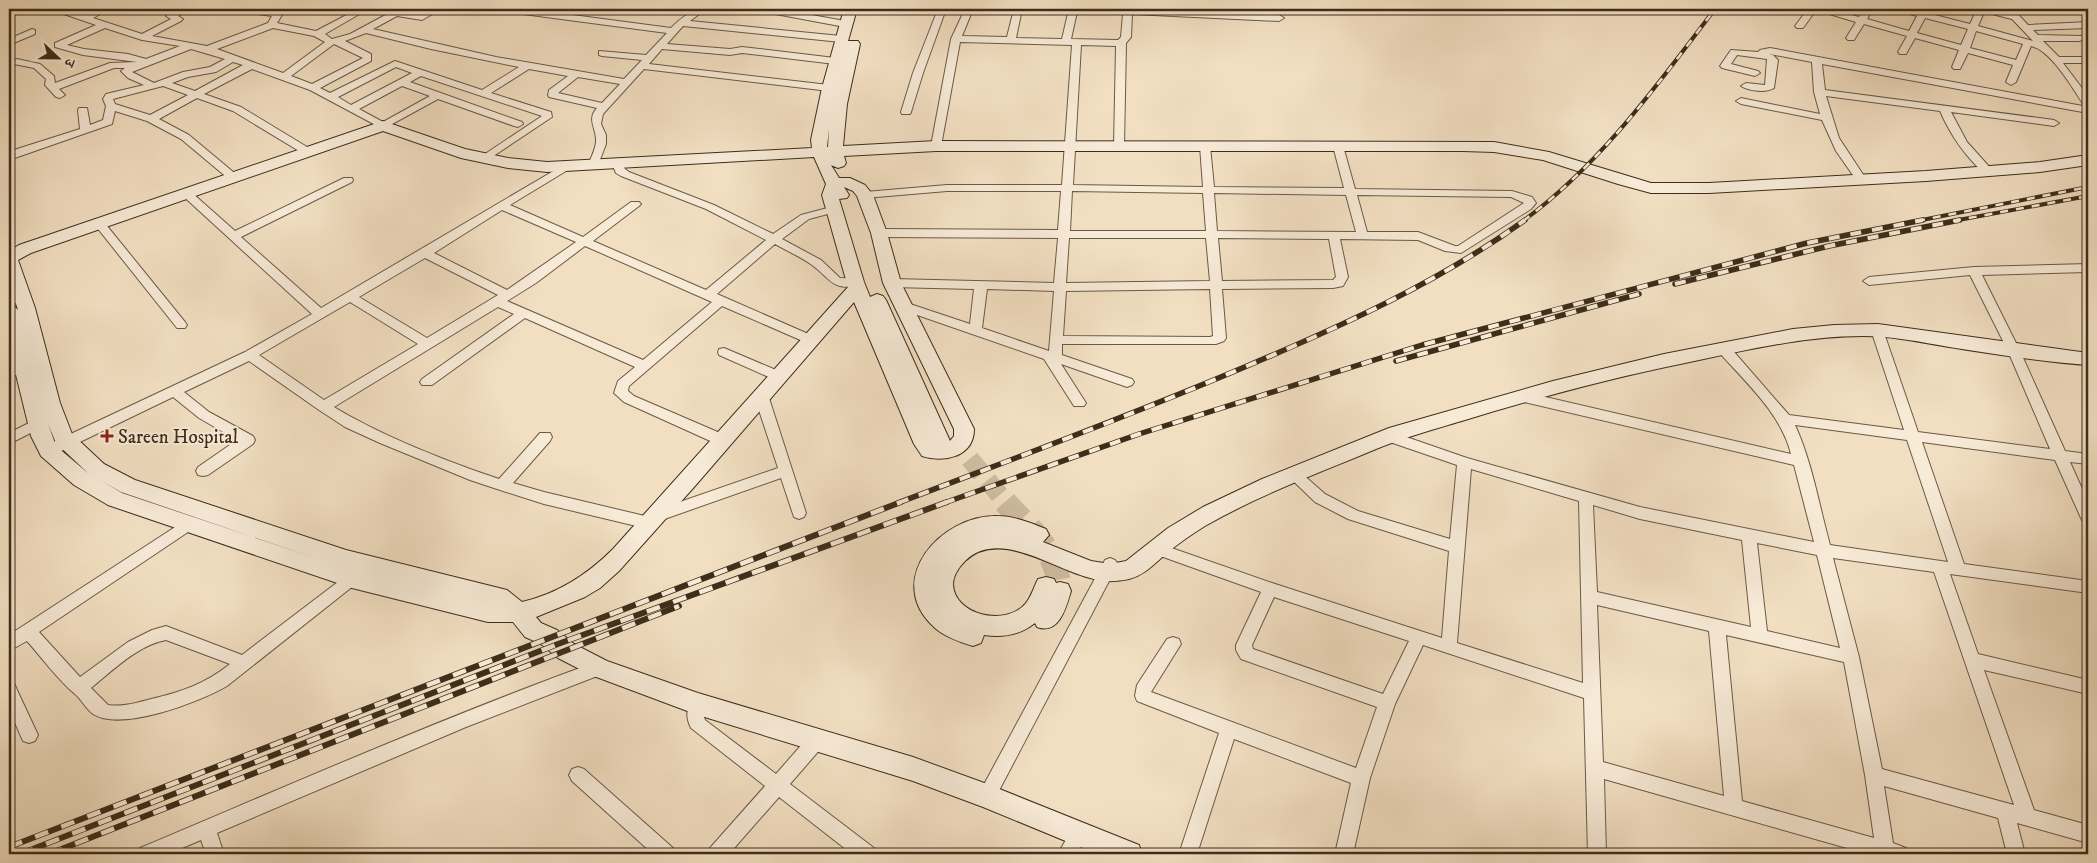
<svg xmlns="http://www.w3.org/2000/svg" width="2097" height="863" viewBox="0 0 2097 863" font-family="'IM FELL DW Pica','Noto Serif Devanagari',serif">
<rect width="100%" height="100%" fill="#f2dfc2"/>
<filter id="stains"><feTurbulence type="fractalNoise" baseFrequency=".004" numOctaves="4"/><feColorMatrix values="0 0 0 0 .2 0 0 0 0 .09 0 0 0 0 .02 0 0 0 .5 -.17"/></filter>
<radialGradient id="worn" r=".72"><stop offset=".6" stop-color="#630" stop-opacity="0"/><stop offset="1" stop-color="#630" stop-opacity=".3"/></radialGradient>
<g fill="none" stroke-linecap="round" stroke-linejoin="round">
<!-- secondary-tunnel-far1 -->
<path stroke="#cebba1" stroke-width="19" stroke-dasharray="19 9" stroke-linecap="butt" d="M952,437L1006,503"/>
<!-- secondary-tunnel -->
<path stroke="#cebba1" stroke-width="24" stroke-dasharray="24 12" stroke-linecap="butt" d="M1005,502C1032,532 1056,548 1060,591"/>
<!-- street casing -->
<g stroke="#6a5a45" stroke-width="2">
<path id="street" d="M54,9H66L85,15L98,9H109L93,18L142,34L171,19L166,16C173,9 180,9 189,9L178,16L183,19L181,21L152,36L207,46L268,23L272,16L243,12L239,9H273L272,11L282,15L277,23L316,31L358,9H368L325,34L332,39L350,34L393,11L421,14L431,9H441L422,20L397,16L373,29L496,57L624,79L642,60L602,56L599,55V51L646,55L667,33L508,12L504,9H527L671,28C681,18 692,9 706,9L690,21L841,36L846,39L841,42L683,26L667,44L730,49L742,47L835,58L840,61L835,64L742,53L730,55L662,49L649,64L829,85L834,88L829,91L644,69L603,114L601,124L606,135V144L598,165L593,168L588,165C591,158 595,150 596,142C597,128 586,120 597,108L549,97L548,95L549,90L568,76L529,69L491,93L551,112L552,117L486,161L481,158L482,156L542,116L421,76L410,82L522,122L523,124L518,127L514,126L438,99L383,129L310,90L252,69L204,94L241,107L312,150L313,152L312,154H304L233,111L197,98L159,119L189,135L238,176L239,178L238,180H230L181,139L147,121L115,111L112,124L9,160V153L17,149L80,129L78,110L79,108H87L90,125L103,120L106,106L103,99L106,94L144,85L128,78L121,71L125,68H114L59,89L65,95L60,98L56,97L45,85L46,79L34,68L14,64L12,62L17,59L40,64L54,76L55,83L110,63L137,62L83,55L55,47V43L96,25L55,11ZM105,28L142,40L180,46L146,59L128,54L84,49L67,45ZM273,28L314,36L325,42L283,73L217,49ZM366,33L431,49L519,67L482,90L395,61L330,93L320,88L371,61V54L345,41ZM334,44L363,58L312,84L291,76ZM191,49L225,59L210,67L183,72L154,83L132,72ZM233,62L243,65L195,91L172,83L188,77L216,72ZM396,67L412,73L351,105L338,97ZM578,77L620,84L602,103L558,93ZM163,86L188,95L150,115L115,104L113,99ZM402,86L430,96L383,122L359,109Z
M761,9H778L845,21L850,24L845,27L765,12Z
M938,9H946L923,73L911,112L910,114H902L901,112L913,73Z
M965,9H973L962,36L1007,37L1014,9H1022L1016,38L1062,39L1069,9H1131L1279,15L1284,18L1279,21L1132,14L1131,37L1126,43L1124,146L1119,149L1114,146L1116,46L1081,45L1073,185L1203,187L1200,146L1205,143L1210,146L1214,187L1344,188L1333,146L1338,143L1343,146L1355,189L1512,191L1532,197L1536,203L1531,209L1461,253L1445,251L1418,240L1340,239L1348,277L1343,286L1333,288L1222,289L1226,338L1224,341L1216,344H1062V355L1132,379L1134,382L1132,385L1127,387L1061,364L1086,403L1084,406H1074L1044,359L897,308L895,305L901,301L970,324L974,289L892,287L886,283L892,279L1054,283L1058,238L879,237L873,233L879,229L1058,230L1061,191H947L865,198L859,195L865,192L947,185H1062L1072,45L960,42L941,146L936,149L931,146L951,39ZM1077,12L1123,14L1121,37L1118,40L1071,39ZM1072,191L1203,193L1206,231H1070ZM1214,193L1346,195L1356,232L1217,231ZM1357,195L1511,197L1524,203L1458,246H1455L1418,232H1367ZM1069,238H1206L1210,281L1066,283ZM1218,238L1329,239L1336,277L1333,280L1222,281ZM987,289L1054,291L1049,351L982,328ZM1210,289L1213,336L1210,337L1063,336L1066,291Z
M1808,9H1828L1859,17L1865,9H1873L1867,19L1909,31L1917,16L1899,11L1898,9L1920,11L1921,9H1929L1927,13L1970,24L1977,9H1992L2006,12L2004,9H2013L2028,25L2088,22V28L2033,30L2038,35L2083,36L2085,38L2080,41H2043L2059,57H2088V63H2063L2088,96V106L2084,105C2072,88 2052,51 2031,46L2016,82L2011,85L2006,82L2013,65L1968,53L1960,69H1954L1952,67L1959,50L1915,38L1906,54H1900L1898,52L1907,36L1864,24L1854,40H1848L1846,38L1856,22L1816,10L1803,28H1797L1795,26ZM1984,12L2012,19L2033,41L1978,26ZM1925,18L1968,29L1961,45L1917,33ZM1976,31L2023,44L2016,60L1970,48Z
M32,29L35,30V34L9,45V39Z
M1770,48L2088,107V113L1822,64L1825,90L2054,120L2059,123L2054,126L1951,112L1967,142L1994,172L1989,175L1985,174C1965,156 1951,136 1940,111L1826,96L1839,138L1866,179L1861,182L1857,181L1836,151L1822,120L1741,104L1736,101L1741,98L1820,114L1814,92L1812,62L1770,54H1769L1773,55L1778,60L1774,88C1767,93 1748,91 1741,86L1746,83L1765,85L1767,59L1737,55L1731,64L1758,71L1760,73L1755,76L1722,68L1720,66L1731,50L1758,52L1760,50Z
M617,161L621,162L625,169L629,172L714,205L773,234L801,215L835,206L841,209L839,211L809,219L782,239L821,260L840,278L859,279L861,282L859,285C833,292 830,278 812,265C801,257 787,251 775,244L717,294L813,336L815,339L813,342H805L722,306L629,386L628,391L634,396L727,436L729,440L727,444H717L624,402L614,393L618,381L635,367L525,318L432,385H422L420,382L422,379L514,314L498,307L334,407C382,436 446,461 499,479L540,433H550L552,437L550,441L513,483L544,492L649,517L651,512L778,468L754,395L756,392H766L768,395L806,513L804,517L799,519L794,517L781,478L656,522L654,527L649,529L544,504L497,489L470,480L380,443L345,427L319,410L249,361L184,392L209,412L253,436L255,440L253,444L208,475L203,476L198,475L196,471L198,467L237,440L199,418L173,397L53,455L48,456L43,455L41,451L43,447L245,352L312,314L183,196L181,194L183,192H191L235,231L344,178H352L353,180L352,182L241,237L321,308L567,163L571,164L572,166L571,168L510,205L583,237L631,202H639L641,204L639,206L593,241L706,290L766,240L706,209L621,176L616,173L612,164ZM502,210L576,242L507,290L434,253ZM585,246L712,302L643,360L507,301L536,283ZM425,258L498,295L427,338L359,297ZM350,302L418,344L324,400L259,355Z
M99,220L103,221L185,322L187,325L185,328H177L95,225L93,223Z
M2088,264V272L1982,275L2020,351L2065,451L2088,454V464L2070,462L2088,502V524L2083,522L2081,518L2055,460L1922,442L1964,564L2088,581V593L1950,574L1978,654L2088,680V694L1984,670L2034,810L2088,825V843L2017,823L2025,854H2007L1998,818L1884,786L1893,843L1906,848L1908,854H1868L1604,779L1606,854H1588L1584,698L1423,645L1395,704L1370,778L1353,854H1335L1351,783L1234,739L1197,854H1179L1219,733L1137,701L1135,696L1137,685L1167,639L1173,637L1179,639L1181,644L1151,692L1356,768L1377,707L1241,659L1236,650V645L1261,592L1152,553L1149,549L1152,545L1157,543L1272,583L1442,638L1449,551L1348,519L1315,502L1287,475L1289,471L1294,470L1299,471L1325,494L1358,511L1450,539L1457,465L1384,440L1382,436L1384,432L1389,431L1467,458L1640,507L1814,542L1794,465L1520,401L1515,399L1513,396L1515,393L1520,391L1791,454C1781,413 1745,382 1718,351L1717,348L1718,345H1728L1789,415L1904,430L1871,330L1877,326L1883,330L1918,432L2050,449L2008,351L1970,275L1869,285L1863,281L1869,277L1974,267ZM1795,425L1907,440L1948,562L1830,545C1819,505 1812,462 1795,425ZM1471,469L1579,501L1583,683L1457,643ZM1593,505L1640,519L1742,540L1751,627L1597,592ZM1757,543L1817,555L1840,648L1767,631ZM1833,558L1934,572L2014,805L1882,769L1859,657ZM1274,597L1409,641L1383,694L1253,649L1252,645ZM1597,605L1709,631L1724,796L1603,762ZM1726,635L1844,662L1865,775L1874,838L1742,801Z
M22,292L28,296L26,299L9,306V297Z
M724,348L783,373L785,376L783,379H773L719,355L718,352L719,349Z
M24,361L29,363L31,366L29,369L9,378V368Z
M45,415L50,417L52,420L50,423L9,444V433Z
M189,518L194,520L196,524L194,528L39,632L80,677L128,642L152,630L166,626L242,655L347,575L352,573L357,575L360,579L357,583L227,686C200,702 121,732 93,714C86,709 82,700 75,694C58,680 42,658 27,641L9,651V635ZM166,640L230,664C205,684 181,692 151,699C136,703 123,707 108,705L91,688C112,671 138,645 166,640Z
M1110,558L1115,560L1118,564L993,802L987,804L981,802L978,796L981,790L1105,560Z
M599,661L605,663L607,668L605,673L466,727L217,833L224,854H206L201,840L168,854H138L140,848C292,784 444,717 599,661Z
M9,683L15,685L17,690L38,735L35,741L29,743L23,741C13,718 7,708 9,683Z
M698,696L704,699L706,704L703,714L705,720L776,774L811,734L817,732L823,734L826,740L823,746L790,784L874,848L876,854H852L779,797L729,854H708L710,848L765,786L691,728C685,716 687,710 692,699Z
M578,767L584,769L673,848L675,854H653L572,781L569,775L572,769Z
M1079,824L1085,827L1088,833L1077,854H1058L1073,827Z"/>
</g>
<!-- secondary casing -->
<g stroke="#3d2d1b" stroke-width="2">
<path id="secondary" d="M844,9H857L848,41H858L860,44L847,104L843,146L936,141L1494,142L1549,152L1651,183H1709L1926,171L2040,162L2088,155V165L2040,172L1926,181L1709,193H1651L1618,184L1543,160L1494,152L1463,151H936L844,156L846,163L844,166L838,168L831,165L839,178H850L865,185L873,195L887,233L901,283L974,429C974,457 944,463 922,456L914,444L854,302L695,486L619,571L600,588L585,597L536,617L541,623L557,630L574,644L607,661L698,693L913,757L987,784L1139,845L1142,854H1097L983,807L913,781L698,715L591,675L558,658L541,644L525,637L513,622H488L352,588L108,505L74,485L41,456L31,436L9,346V305L15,307L18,310L9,281V251L19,245L383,121L465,149L508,158L547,162L812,148L811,140L822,88ZM829,129L828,147H827ZM383,131L461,158L508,168L547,172L814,157L826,184L822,195L848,287L613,549C587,575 557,594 522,602L507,590L499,588L346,550L135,480L104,464L72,434L60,403L35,308L18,260L31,253ZM844,187L853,191L857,196L871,233L883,283L954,429V436L950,441L886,300L883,296L877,294L870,297L864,282L839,199L847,198L849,195ZM48,424L56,443L89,474L56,446ZM100,480L121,492L318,559L122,493Z
M1878,324L2088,353V365C2042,362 1995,354 1949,347C1921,342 1892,336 1863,336C1803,336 1743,351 1685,363C1611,378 1537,398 1465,420C1435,429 1405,437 1376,449C1319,473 1259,495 1205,526C1192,534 1179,543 1167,553C1155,563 1145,575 1129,579C1116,582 1103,582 1090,578C1053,569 999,528 965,561C959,567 953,576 953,584C954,616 1007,627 1026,603C1031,597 1034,587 1038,579L1046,577L1054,579L1056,583L1060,582L1068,584L1071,591C1066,608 1059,635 1037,627L1035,623C1020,635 1003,638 984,635L981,643L973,646C960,642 945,637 935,628C882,581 941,514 998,516C1014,516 1031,523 1046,529L1049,535L1043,542L1091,561L1110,564L1126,561L1168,528L1203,507L1262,479L1389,428L1553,381L1664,354L1793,329L1834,325Z"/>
</g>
<!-- street -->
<use href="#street" fill="#f7ead7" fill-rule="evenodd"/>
<!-- secondary -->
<use href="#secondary" fill="#f7ead7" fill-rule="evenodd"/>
<!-- rail-far2 casing -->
<g stroke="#3d2d1b" stroke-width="4">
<path id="rail-far2" d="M1523,221C1601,164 1657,85 1715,9
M1917,221L2088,187
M1953,221L2088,196"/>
</g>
<!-- rail-far1 casing -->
<g stroke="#3d2d1b" stroke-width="5.5">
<path id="rail-far1" d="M1675,284L1829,246L1960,220
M1396,361L1639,294
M898,503C1015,458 1132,415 1247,366C1344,325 1439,282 1525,220
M944,503L1139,434L1422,345L1807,243L1923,220"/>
</g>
<!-- rail casing -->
<g stroke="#3d2d1b" stroke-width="6">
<path id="rail" d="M9,847L901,502
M20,854L558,644L947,502
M49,854L679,606"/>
</g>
<!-- rail-far2 -->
<use href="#rail-far2" stroke="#f7ead7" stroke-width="2.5" stroke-dasharray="8" stroke-linecap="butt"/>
<!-- rail-far1 -->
<use href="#rail-far1" stroke="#f7ead7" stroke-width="4" stroke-dasharray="11" stroke-linecap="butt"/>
<!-- rail -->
<use href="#rail" stroke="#f7ead7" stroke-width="4.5" stroke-dasharray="14" stroke-linecap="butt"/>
</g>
<!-- markers -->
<path fill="#8f2418" stroke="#f7ead7" stroke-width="2" d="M104.5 428.5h5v5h5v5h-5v5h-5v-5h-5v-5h5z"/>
<g text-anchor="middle" stroke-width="4" stroke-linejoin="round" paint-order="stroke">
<!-- poi labels -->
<g font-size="19" fill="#3d2d1b" stroke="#f7ead7" text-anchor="start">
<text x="118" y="443">Sareen Hospital</text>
</g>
</g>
<!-- margin -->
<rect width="2097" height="863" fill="none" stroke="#f2dfc2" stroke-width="30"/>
<rect x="10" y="10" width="2077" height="843" fill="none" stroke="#3d2d1b" stroke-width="2.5"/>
<rect x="15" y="15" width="2067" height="833" fill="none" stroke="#3d2d1b"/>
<!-- north arrow -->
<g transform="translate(58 58) rotate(112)" stroke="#f7ead7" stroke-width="4" paint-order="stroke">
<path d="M0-4L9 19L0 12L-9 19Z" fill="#3d2d1b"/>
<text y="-8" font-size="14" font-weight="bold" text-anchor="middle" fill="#3d2d1b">उ</text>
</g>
<rect width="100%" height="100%" filter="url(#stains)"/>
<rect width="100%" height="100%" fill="url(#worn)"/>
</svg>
